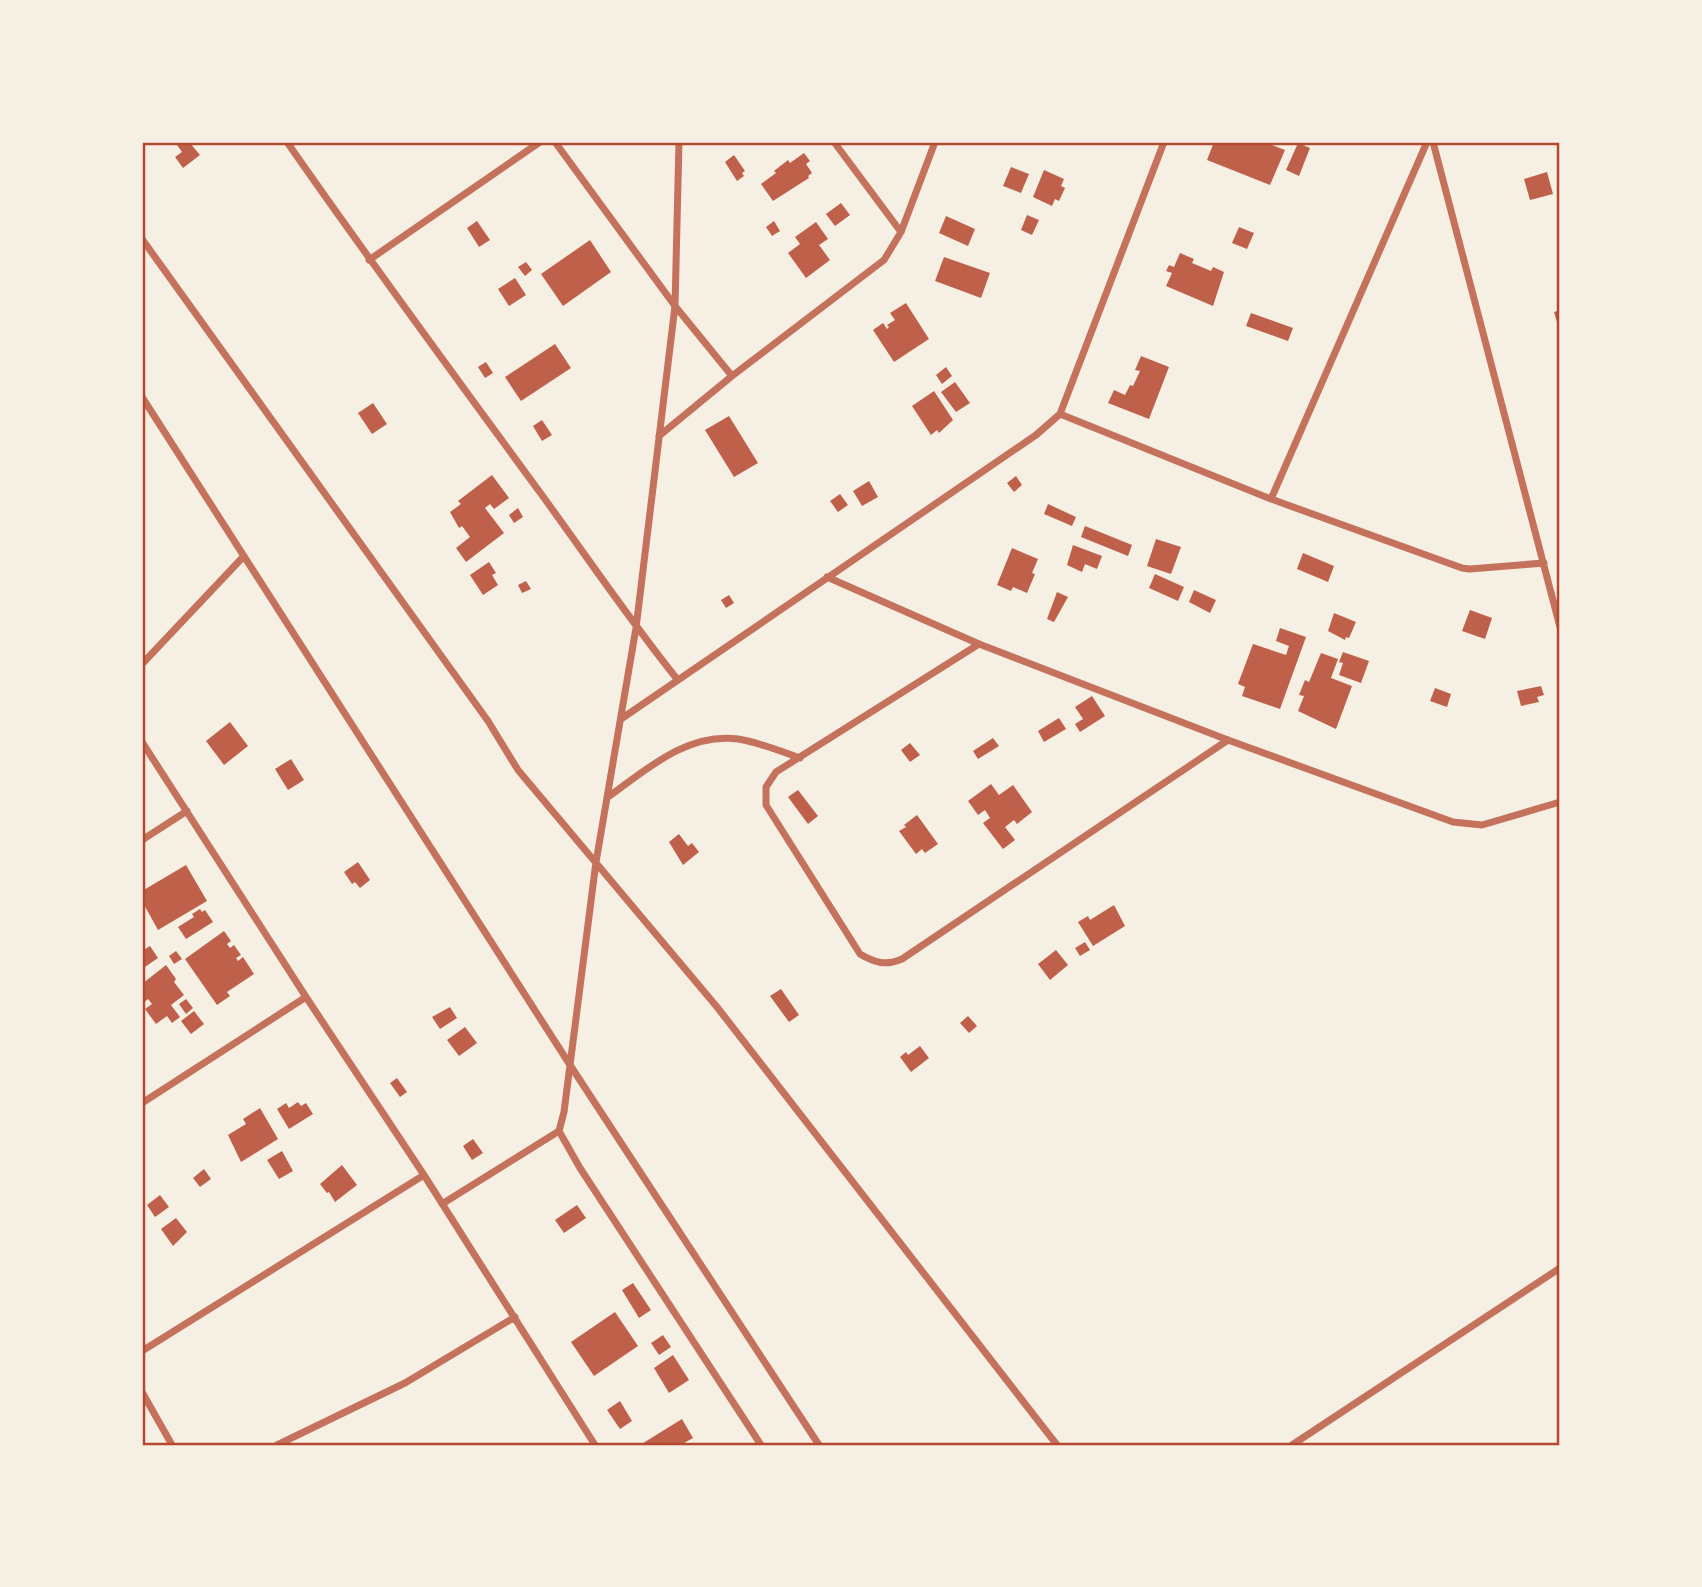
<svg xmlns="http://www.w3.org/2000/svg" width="1702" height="1587" viewBox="0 0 1702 1587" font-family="'Roboto Condensed',sans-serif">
<rect width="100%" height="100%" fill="#f6efe4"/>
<!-- building -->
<path fill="#bf614a" d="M181,142H189L200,155L183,168L175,157L182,152L177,145Z
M1214,142H1264L1285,150L1270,185L1207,160Z
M1298,143L1310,148L1299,176L1286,170Z
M804,153L810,161L806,164L812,173L808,176L809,178L773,201L761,184L776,173L774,171L788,160L790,163Z
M734,155L745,171L742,173L744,176L737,181L725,162Z
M1011,167L1029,174L1021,193L1003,186Z
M1044,170L1064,179L1061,186L1065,188L1059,201L1055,199L1052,206L1033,197Z
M1547,172L1553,194L1530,200L1524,179Z
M841,203L850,215L835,226L826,214Z
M1027,215L1039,220L1032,235L1021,230Z
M946,216L975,229L968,246L939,233Z
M477,221L490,240L479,247L467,228Z
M774,221L780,231L772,236L766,227Z
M816,222L828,239L819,245L830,260L806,278L788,253L800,244L795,237Z
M1239,227L1254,233L1247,249L1232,243Z
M590,240L611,272L563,306L541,274Z
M1180,253L1194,259L1192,263L1211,271L1213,267L1224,272L1213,306L1166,286L1172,273L1166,271L1169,265L1174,267Z
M944,257L990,273L981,298L935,281Z
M526,262L532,270L525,276L518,267Z
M515,278L526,295L509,306L498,289Z
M906,303L929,339L894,362L873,330L883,323L887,329L889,327L887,325L895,320L890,313Z
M1560,310V332L1554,312Z
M1251,313L1293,328L1288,341L1246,326Z
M555,344L571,368L521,401L505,377Z
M1141,356L1169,367L1149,419L1108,403L1114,390L1125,395L1130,385L1133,386L1140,371L1135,370Z
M486,362L493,373L485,378L478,367Z
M946,367L952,376L942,384L936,375Z
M955,382L970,403L956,412L941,392Z
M934,391L953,420L939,433L937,430L931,435L912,406Z
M373,403L387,424L372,434L358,413Z
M729,416L758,463L734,477L705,430Z
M542,420L552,435L542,441L533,426Z
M492,475L509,498L494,509L490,504L485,508L504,533L466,562L456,548L470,537L462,526L459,528L450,512L461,504L458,501Z
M1016,476L1022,485L1014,492L1007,483Z
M869,481L878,497L862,506L853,491Z
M840,494L848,505L838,512L830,501Z
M1048,504L1076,517L1072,526L1044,514Z
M518,508L523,517L514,523L509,515Z
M1085,526L1132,545L1128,556L1081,537Z
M1156,539L1181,547L1171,574L1147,566Z
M1073,545L1102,556L1097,569L1085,564L1082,572L1067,565Z
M1012,548L1038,559L1032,573L1035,574L1027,593L1013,587L1011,591L997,585Z
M1303,553L1334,566L1328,582L1297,569Z
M489,562L496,573L492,575L498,585L483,595L470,575Z
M1155,574L1184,587L1178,601L1149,588Z
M526,581L531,589L522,593L518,585Z
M1194,590L1216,600L1210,613L1189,602Z
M1057,592L1068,597L1054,622L1047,619Z
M729,595L734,603L726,608L721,600Z
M1470,610L1492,618L1485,639L1462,631Z
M1334,613L1356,622L1349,638L1346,637L1345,640L1328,631Z
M1280,628L1306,637L1280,709L1242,696L1245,687L1238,684L1253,644L1286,655L1289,646L1276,641Z
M1343,652L1369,661L1361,683L1339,675L1343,663L1339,662Z
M1321,653L1338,659L1331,678L1352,686L1336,729L1298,711L1304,696L1299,695L1305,680L1309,682Z
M1541,686L1544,695L1537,697L1539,702L1521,706L1517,691Z
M1435,688L1451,694L1447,707L1430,701Z
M1092,696L1105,716L1080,732L1075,724L1083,719L1075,707Z
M1059,718L1066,729L1044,742L1038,731Z
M230,722L248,746L224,765L206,741Z
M993,738L999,746L978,759L973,751Z
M910,743L920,755L910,762L901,750Z
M291,759L304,780L288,790L275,769Z
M991,784L999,795L1013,785L1032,812L1017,824L1014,820L1005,827L1015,840L1003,849L983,823L990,818L985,810L978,815L968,801Z
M798,790L818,816L808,824L788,797Z
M917,815L938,844L925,853L922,849L916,854L899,831L906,827L904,825Z
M679,834L688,846L692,843L699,852L683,865L669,842Z
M358,862L370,880L360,888L355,882L352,884L344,872Z
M186,865L207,901L158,930L142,901V891Z
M1114,905L1125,926L1093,946L1078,922L1088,916L1090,920Z
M200,909L202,912L205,910L213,922L186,939L178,927L194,917L192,914Z
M224,931L231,941L227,944L230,948L234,945L241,955L236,958L238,961L243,957L254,974L227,992L230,996L217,1005L185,959Z
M1085,942L1090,950L1080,956L1075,948Z
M150,946L158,958L142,969V951Z
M1056,950L1068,965L1050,980L1038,964Z
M176,951L182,959L174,964L169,956Z
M166,965L176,979L174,982L184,995L171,1005L180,1017L172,1023L167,1016L156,1024L145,1009L152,1004L148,999L142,1004V984Z
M781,989L799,1015L789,1022L770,996Z
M186,999L193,1008L186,1014L179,1004Z
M450,1007L457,1018L440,1029L432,1017Z
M194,1011L204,1024L191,1034L181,1021Z
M968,1016L977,1026L969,1033L960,1023Z
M465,1027L477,1043L459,1056L447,1040Z
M920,1046L929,1058L911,1072L900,1057L906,1052L908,1055Z
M397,1078L407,1092L400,1097L390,1083Z
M298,1102L301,1106L306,1103L313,1114L289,1129L277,1109L286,1103L289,1108Z
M260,1108L278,1139L241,1162L228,1135L246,1124L243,1119Z
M473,1139L483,1153L472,1160L463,1146Z
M282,1151L293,1171L279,1179L267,1160Z
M342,1165L357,1185L335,1202L329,1192L327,1193L320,1184Z
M204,1169L211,1179L200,1187L193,1178Z
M160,1195L169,1207L155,1217L147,1205Z
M577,1205L586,1218L564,1233L555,1220Z
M176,1218L187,1232L173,1246L161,1229Z
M633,1283L651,1310L639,1318L622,1290Z
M615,1312L638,1346L594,1376L571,1342Z
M663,1335L671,1347L659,1355L651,1343Z
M673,1355L689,1380L669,1393L654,1368Z
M620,1401L632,1421L620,1429L607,1410Z
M682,1419L693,1438L684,1443L686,1445H640Z"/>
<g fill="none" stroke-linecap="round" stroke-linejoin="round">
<!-- minor -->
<path stroke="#c5725c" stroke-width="7" d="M287,142C369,260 454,375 539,491C585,554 628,618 677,679
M555,142L675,306L732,376
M834,142L901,232
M1433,142L1560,627
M142,239L488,721L518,770L717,1007L1057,1445
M369,260L540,142
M142,397L570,1065L819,1445
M1060,414L1271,499L1462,568L1470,569L1544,563
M659,436L732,376L884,260L901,232L935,142
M1271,499L1427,142
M827,577L979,644L1228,740L1453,822L1482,825L1560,802
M979,644L776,772L766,787V805L860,954C875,963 886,966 902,959L1228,740
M142,664L244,556
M621,719L1036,435L1060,414L1164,142
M142,742L306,997L424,1175L595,1445
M608,797C646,770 687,732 738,739C758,742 780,751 800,758
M142,840L187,811
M142,1103L306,997
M559,1131L580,1168L761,1445
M442,1204L559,1131L564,1112L596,862L636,628L675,306L679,142
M142,1351L424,1175
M142,1392L172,1445
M277,1445L405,1383L515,1317
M1292,1445L1560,1268"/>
</g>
<!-- border -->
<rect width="1702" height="1587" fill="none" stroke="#f6efe4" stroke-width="287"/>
<rect x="144" y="144" width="1414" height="1300" fill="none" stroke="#b5482f" stroke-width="2.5"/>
</svg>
